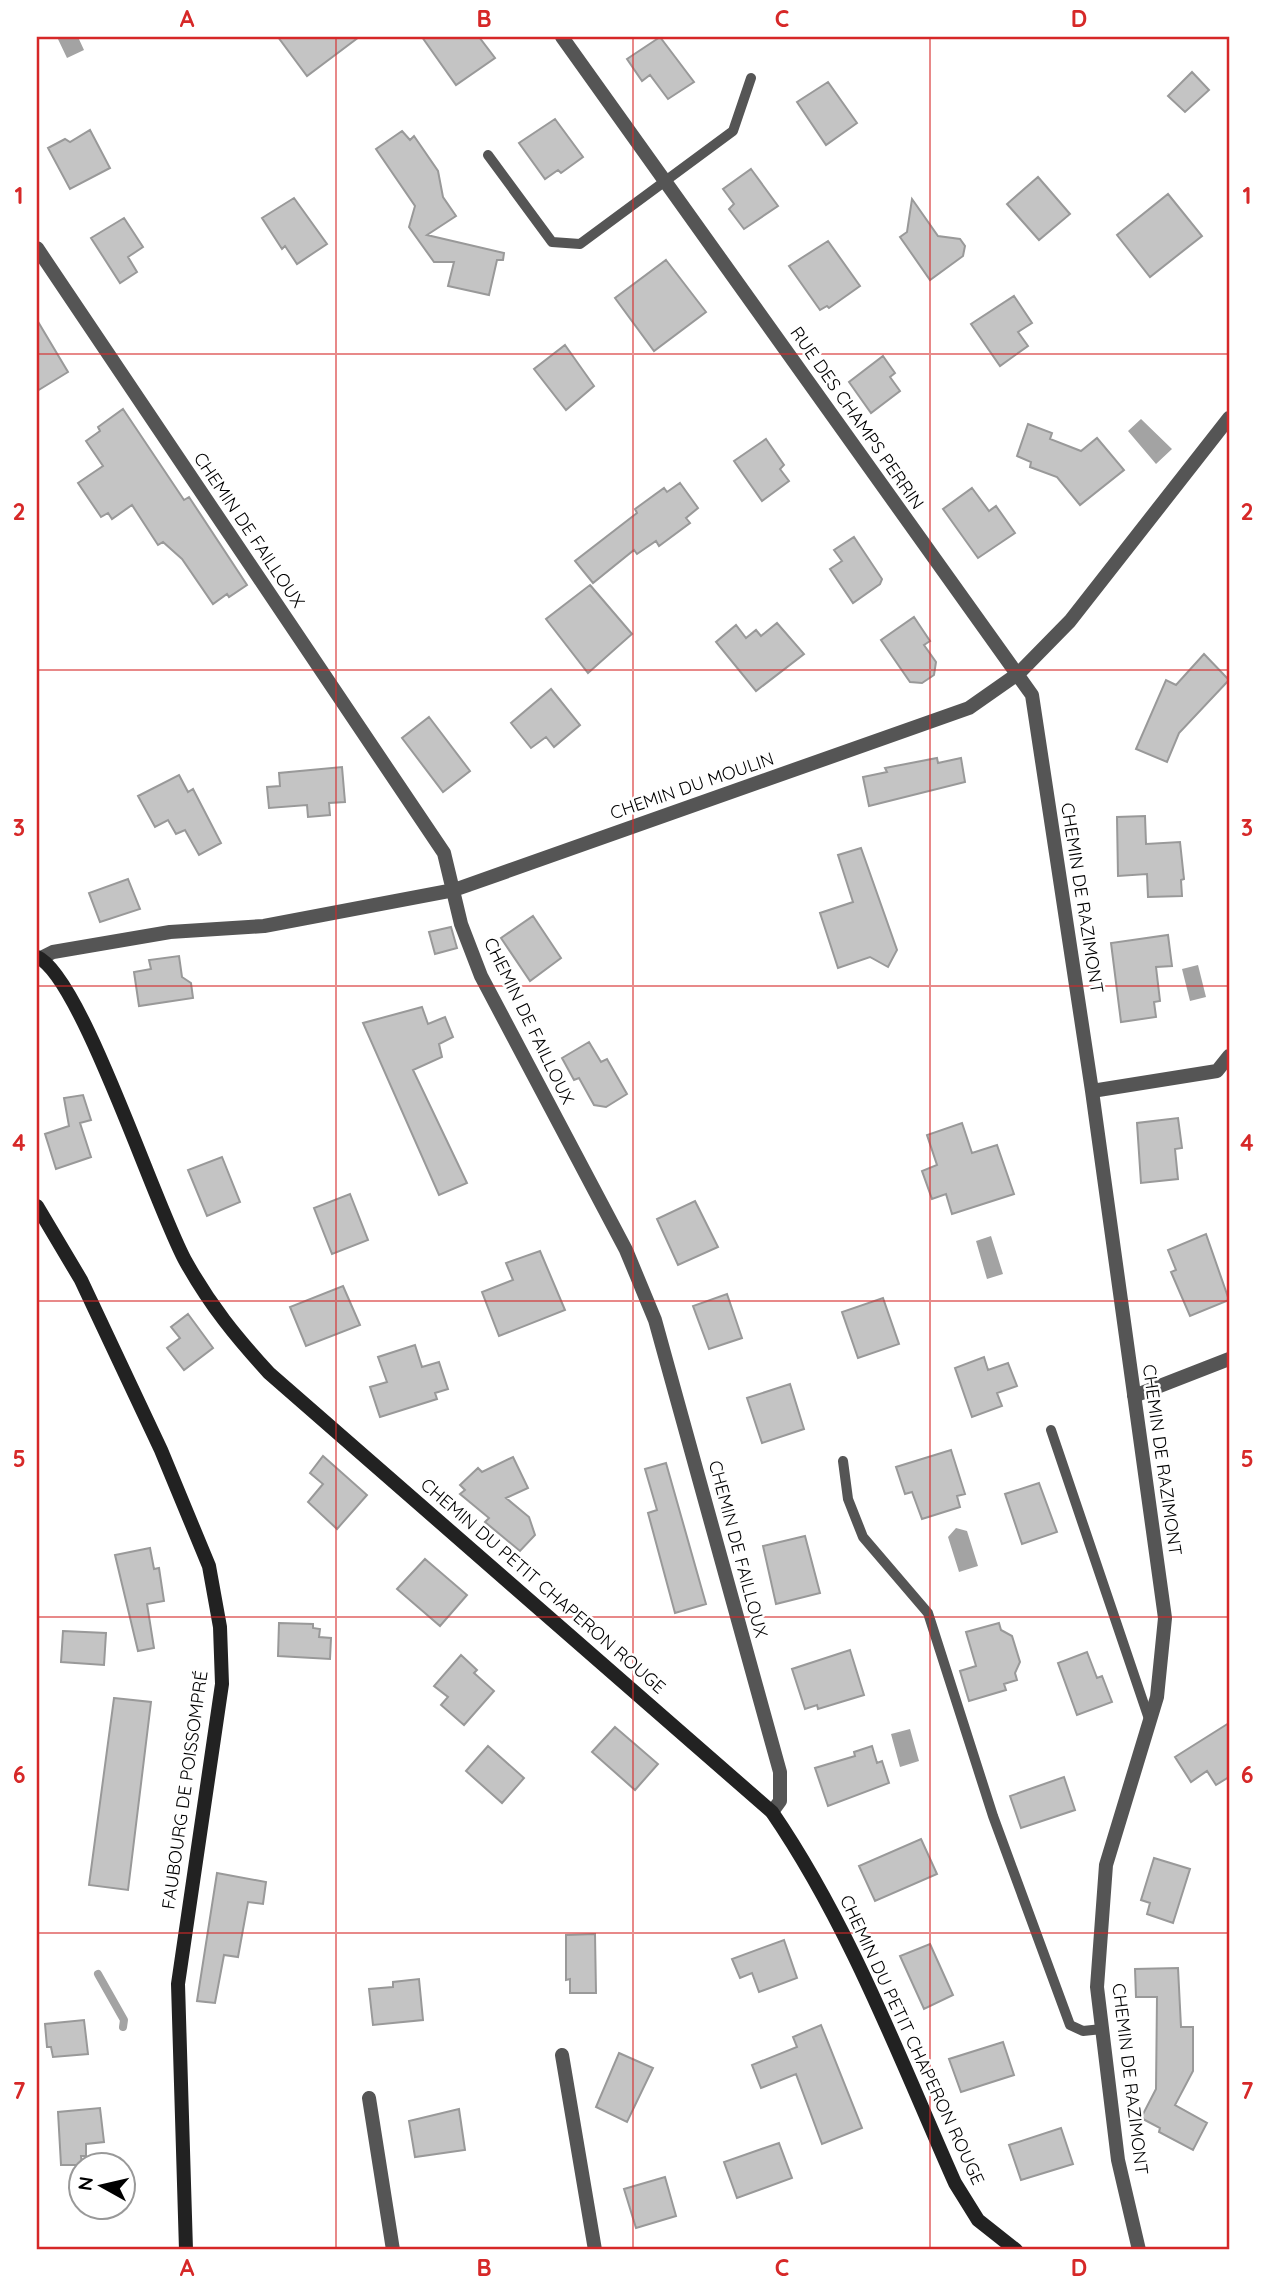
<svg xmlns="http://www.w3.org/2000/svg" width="1266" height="2287" viewBox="0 0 1266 2287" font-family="Quicksand,sans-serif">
<rect width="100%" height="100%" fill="#fff"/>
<!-- water -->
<path fill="#a3a3a3" d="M57,37H78L84,50L67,58Z
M1141,419L1172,449L1156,464L1128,431Z
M1198,965L1206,997L1190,1001L1182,969Z
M991,1236L1003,1274L987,1279L976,1241Z
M956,1528L967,1531L978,1566L959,1572L948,1537Z
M910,1729L919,1761L900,1767L891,1734Z"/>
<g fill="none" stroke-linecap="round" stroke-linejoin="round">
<!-- stream -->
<path stroke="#a3a3a3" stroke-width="8" d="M98,1974L124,2020L123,2027"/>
</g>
<!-- building -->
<path fill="#c4c4c4" stroke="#999" stroke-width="2" d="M278,37H359L307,76Z
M422,37H479L495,58L456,85Z
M660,37L694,82L668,99L650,75L642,81L627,59Z
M1192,72L1209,90L1185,112L1168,96Z
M828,82L857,123L826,145L797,102Z
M555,119L583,157L561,173L558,170L545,179L519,143Z
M90,130L110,168L70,189L48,148L65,139L70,142Z
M402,131L410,140L414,136L438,171L443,197L456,216L427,235L504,253L503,260H497L489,295L448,286L454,262H434L409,227L415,206L376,149Z
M751,169L778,206L744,229L729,209L734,204L723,189Z
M1038,177L1070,214L1039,240L1007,204Z
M1168,194L1202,236L1150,277L1117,235Z
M294,198L327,244L297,264L285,246L282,249L262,218Z
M912,199L938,236L960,239L965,246L963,256L930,280L900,237L907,232Z
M124,218L143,247L128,257L137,272L120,283L91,238Z
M828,241L860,286L829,308L827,306L820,310L789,266Z
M666,260L706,312L654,351L615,298Z
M1014,296L1032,323L1018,332L1028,346L1000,366L971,324Z
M37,320L68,372L37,391Z
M565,345L594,386L566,410L534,369Z
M883,356L895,373L890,377L900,391L871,413L849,382Z
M123,409L184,500L189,497L247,585L229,597L227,594L213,604L182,559L163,542L158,545L132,505L112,519L108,513L101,517L78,483L103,466L86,441L100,431L98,427Z
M1028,424L1052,433L1050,439L1081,451L1097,438L1124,470L1080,505L1057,477L1030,467L1031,462L1017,456Z
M766,439L784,465L780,469L789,481L762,501L734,461Z
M680,483L698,508L686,518L690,523L659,546L656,541L637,554L634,550L593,583L575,561L637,513L635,509L664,488L667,492Z
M972,488L989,511L996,506L1015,533L978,558L943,509Z
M854,537L882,579L880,584L853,603L830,569L842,561L834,550Z
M590,585L632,634L588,673L546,619Z
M914,617L930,641L924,645L936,662L934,675L922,683L910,682L881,640Z
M777,623L804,654L756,691L716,642L736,625L746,638L756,630L761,636Z
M1204,654L1229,680L1179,733L1167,762L1136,749L1166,680L1176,685Z
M551,689L580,725L554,747L546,737L531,748L511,723Z
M429,717L470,771L443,792L402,738Z
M937,758L938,763L961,758L965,782L869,806L863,777L887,772L885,768Z
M342,767L345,802L329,803L330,815L308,817L307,805L269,808L267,787L280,786L279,773Z
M179,775L188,792L193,789L221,843L199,855L185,830L176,834L168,820L155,827L138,796Z
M1145,816L1146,844L1180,842L1184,879L1181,880L1182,896L1148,897L1147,874L1118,876L1117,817Z
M861,848L897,950L888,967L870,957L838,968L820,913L853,902L838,855Z
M128,879L140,909L100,922L89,893Z
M533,916L561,958L530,981L501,938Z
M451,927L457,948L435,954L429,932Z
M1168,935L1172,966L1156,967L1160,1001L1154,1002L1156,1017L1121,1022L1111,943Z
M179,956L182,977L191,983L193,998L139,1006L134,972L151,969L149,960Z
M422,1007L428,1024L445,1017L453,1037L439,1044L442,1057L413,1070L467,1183L439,1195L363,1023Z
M589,1042L601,1062L607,1059L627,1094L606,1107L594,1105L579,1078L574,1080L562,1058Z
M83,1095L91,1120L80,1123L91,1157L56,1169L45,1134L69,1126L64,1098Z
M1178,1118L1182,1148L1175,1149L1178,1179L1141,1183L1137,1123Z
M962,1123L972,1153L997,1145L1014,1194L952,1214L946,1194L932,1199L922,1171L937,1165L927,1135Z
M222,1157L240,1202L207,1216L188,1170Z
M350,1194L368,1240L332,1254L314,1208Z
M695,1201L718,1247L678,1265L657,1219Z
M1206,1234L1229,1300L1190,1316L1171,1272L1176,1270L1168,1250Z
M540,1251L565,1310L499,1336L482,1292L513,1280L506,1263Z
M343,1286L360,1325L306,1346L290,1307Z
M727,1294L742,1338L709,1349L693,1306Z
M883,1298L899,1344L858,1358L842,1312Z
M188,1314L213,1348L184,1370L167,1348L180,1338L171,1327Z
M415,1345L422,1367L439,1362L448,1389L435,1393L437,1399L380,1417L370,1387L387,1382L378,1357Z
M984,1357L988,1370L1008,1363L1017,1386L997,1393L1002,1406L972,1417L955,1368Z
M790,1384L804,1429L762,1443L747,1398Z
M951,1450L965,1494L957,1496L960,1507L922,1519L912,1492L905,1494L896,1467Z
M323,1456L367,1495L337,1529L308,1502L323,1484L310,1473Z
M513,1457L528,1488L506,1498L529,1517L535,1535L520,1551L485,1522L489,1518L460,1494L465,1490L460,1485L478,1468L482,1472Z
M666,1463L706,1604L675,1613L648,1513L657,1510L645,1469Z
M1039,1483L1057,1532L1022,1544L1005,1494Z
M805,1536L820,1593L776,1604L763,1546Z
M150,1548L154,1569L159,1568L164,1601L147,1604L154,1648L138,1651L115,1555Z
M425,1559L467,1595L440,1626L397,1589Z
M279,1623L313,1624V1628L320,1629L319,1637L331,1638L330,1659L278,1656Z
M999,1623L1001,1630L1012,1636L1020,1662L1015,1673L1017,1680L1004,1684L1006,1690L969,1701L960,1671L976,1666L966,1632Z
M63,1631L106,1633L104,1665L61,1662Z
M850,1650L864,1695L818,1709L817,1705L805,1709L792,1669Z
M1087,1652L1097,1678L1102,1676L1112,1702L1077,1715L1058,1663Z
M461,1655L477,1670L474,1673L494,1691L464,1725L441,1705L448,1697L434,1686Z
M114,1698L151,1702L128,1890L89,1885Z
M1229,1723V1777L1216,1785L1207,1771L1191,1782L1175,1757Z
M615,1727L658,1764L635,1790L592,1752Z
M488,1746L524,1778L502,1803L466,1771Z
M872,1746L877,1763L882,1761L889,1783L828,1806L815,1768L855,1756L854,1752Z
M1064,1777L1075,1810L1021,1828L1010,1796Z
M921,1839L937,1874L875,1901L859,1866Z
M1154,1858L1190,1869L1173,1923L1147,1914L1150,1903L1141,1900Z
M217,1873L266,1882L263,1904L248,1902L238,1957L224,1955L215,2003L197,2001Z
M595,1934L596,1993H570V1979L566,1980V1935Z
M784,1940L797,1978L759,1992L752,1973L740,1978L732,1959Z
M930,1944L953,1995L924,2009L900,1956Z
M1178,1968L1181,2027H1193V2071L1175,2105L1207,2123L1193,2150L1159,2132L1160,2128L1141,2118L1156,2089L1157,1997H1136L1135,1969Z
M419,1979L423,2020L373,2025L369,1989L393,1987V1982Z
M84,2020L88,2054L53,2057L51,2047H47L45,2024Z
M821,2025L862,2128L822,2144L796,2074L761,2088L752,2065L797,2047L793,2037Z
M1003,2042L1014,2075L961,2092L949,2059Z
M619,2053L653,2068L627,2122L596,2107Z
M100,2108L104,2142L86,2144V2156H81L82,2165H61L58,2112Z
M459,2109L465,2150L415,2157L409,2121Z
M1061,2128L1073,2164L1021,2180L1009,2145Z
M779,2143L792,2178L737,2198L724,2162Z
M665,2177L676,2216L636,2228L624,2189Z"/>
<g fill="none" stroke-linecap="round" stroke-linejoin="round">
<!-- lane -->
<path stroke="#555" stroke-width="10" d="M488,155L552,242L580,244L733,131L751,78
M1051,1430L1150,1722
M843,1461L848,1499L863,1537L928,1613L993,1816L1070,2025L1083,2031L1102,2029"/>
<!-- street -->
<path stroke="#555" stroke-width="14" d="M562,37L1032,695L1092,1091L1165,1618L1157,1697L1106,1865L1097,1987L1118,2160L1139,2250
M37,248L444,853L461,924L481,976L626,1250L655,1320L780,1772V1801L772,1812
M41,958L53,952L170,932L264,926L454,890L969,708L1019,673L1070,621L1229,418
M1092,1091L1217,1071L1229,1056
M1134,1396L1229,1359
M562,2055L595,2250
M369,2098L393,2250"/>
<!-- secondary -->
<path stroke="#222" stroke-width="14" d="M37,957C81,975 156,1209 186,1262C210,1305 236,1337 269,1373L772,1812C850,1926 899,2057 955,2183L978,2220L1016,2250
M37,1206L81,1280L161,1450L209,1566L220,1627L222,1684L178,1984L186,2250"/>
</g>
<!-- grid -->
<path fill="none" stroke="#d62828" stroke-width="2" stroke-opacity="0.55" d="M336,37V2250M633,37V2250M930,37V2250M37,354H1229M37,670H1229M37,986H1229M37,1301H1229M37,1617H1229M37,1933H1229"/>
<g text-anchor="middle" stroke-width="5" stroke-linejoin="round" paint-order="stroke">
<!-- street labels -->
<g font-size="18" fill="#000" stroke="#fff">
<text transform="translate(857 418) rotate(55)" y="6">RUE DES CHAMPS PERRIN</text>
<text transform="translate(249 530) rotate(56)" y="6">CHEMIN DE FAILLOUX</text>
<text transform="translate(692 786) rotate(-19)" y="6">CHEMIN DU MOULIN</text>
<text transform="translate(1082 898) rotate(81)" y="6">CHEMIN DE RAZIMONT</text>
<text transform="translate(529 1021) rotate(64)" y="6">CHEMIN DE FAILLOUX</text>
<text transform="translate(1162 1460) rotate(82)" y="6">CHEMIN DE RAZIMONT</text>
<text transform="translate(738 1549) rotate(75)" y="6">CHEMIN DE FAILLOUX</text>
<text transform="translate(543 1586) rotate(41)" y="6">CHEMIN DU PETIT CHAPERON ROUGE</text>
<text transform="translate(185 1790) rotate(-82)" y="6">FAUBOURG DE POISSOMPRÉ</text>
<text transform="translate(912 2040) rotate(65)" y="6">CHEMIN DU PETIT CHAPERON ROUGE</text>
<text transform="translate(1130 2079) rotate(83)" y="6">CHEMIN DE RAZIMONT</text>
</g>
</g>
<!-- border -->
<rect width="1266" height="2287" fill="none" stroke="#ffffff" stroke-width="77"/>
<!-- north arrow -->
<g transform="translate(102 2186) rotate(278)"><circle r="33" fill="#ffffff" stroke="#999999" stroke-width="2"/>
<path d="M0-5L12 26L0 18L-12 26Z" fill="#000000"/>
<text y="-10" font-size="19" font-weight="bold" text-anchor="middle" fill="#000000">N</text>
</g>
<rect x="38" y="38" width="1190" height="2210" fill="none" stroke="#d62828" stroke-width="2.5"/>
<g font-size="23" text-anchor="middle" font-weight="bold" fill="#d62828">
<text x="187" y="27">A</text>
<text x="484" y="27">B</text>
<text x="782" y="27">C</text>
<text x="1079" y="27">D</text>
<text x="19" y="204">1</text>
<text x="1247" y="204">1</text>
<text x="19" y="520">2</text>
<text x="1247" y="520">2</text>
<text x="19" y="836">3</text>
<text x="1247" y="836">3</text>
<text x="19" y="1151">4</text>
<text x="1247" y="1151">4</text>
<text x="19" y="1467">5</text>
<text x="1247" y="1467">5</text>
<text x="19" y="1783">6</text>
<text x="1247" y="1783">6</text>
<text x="19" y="2099">7</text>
<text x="1247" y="2099">7</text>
<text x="187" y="2276">A</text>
<text x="484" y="2276">B</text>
<text x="782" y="2276">C</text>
<text x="1079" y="2276">D</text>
</g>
</svg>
